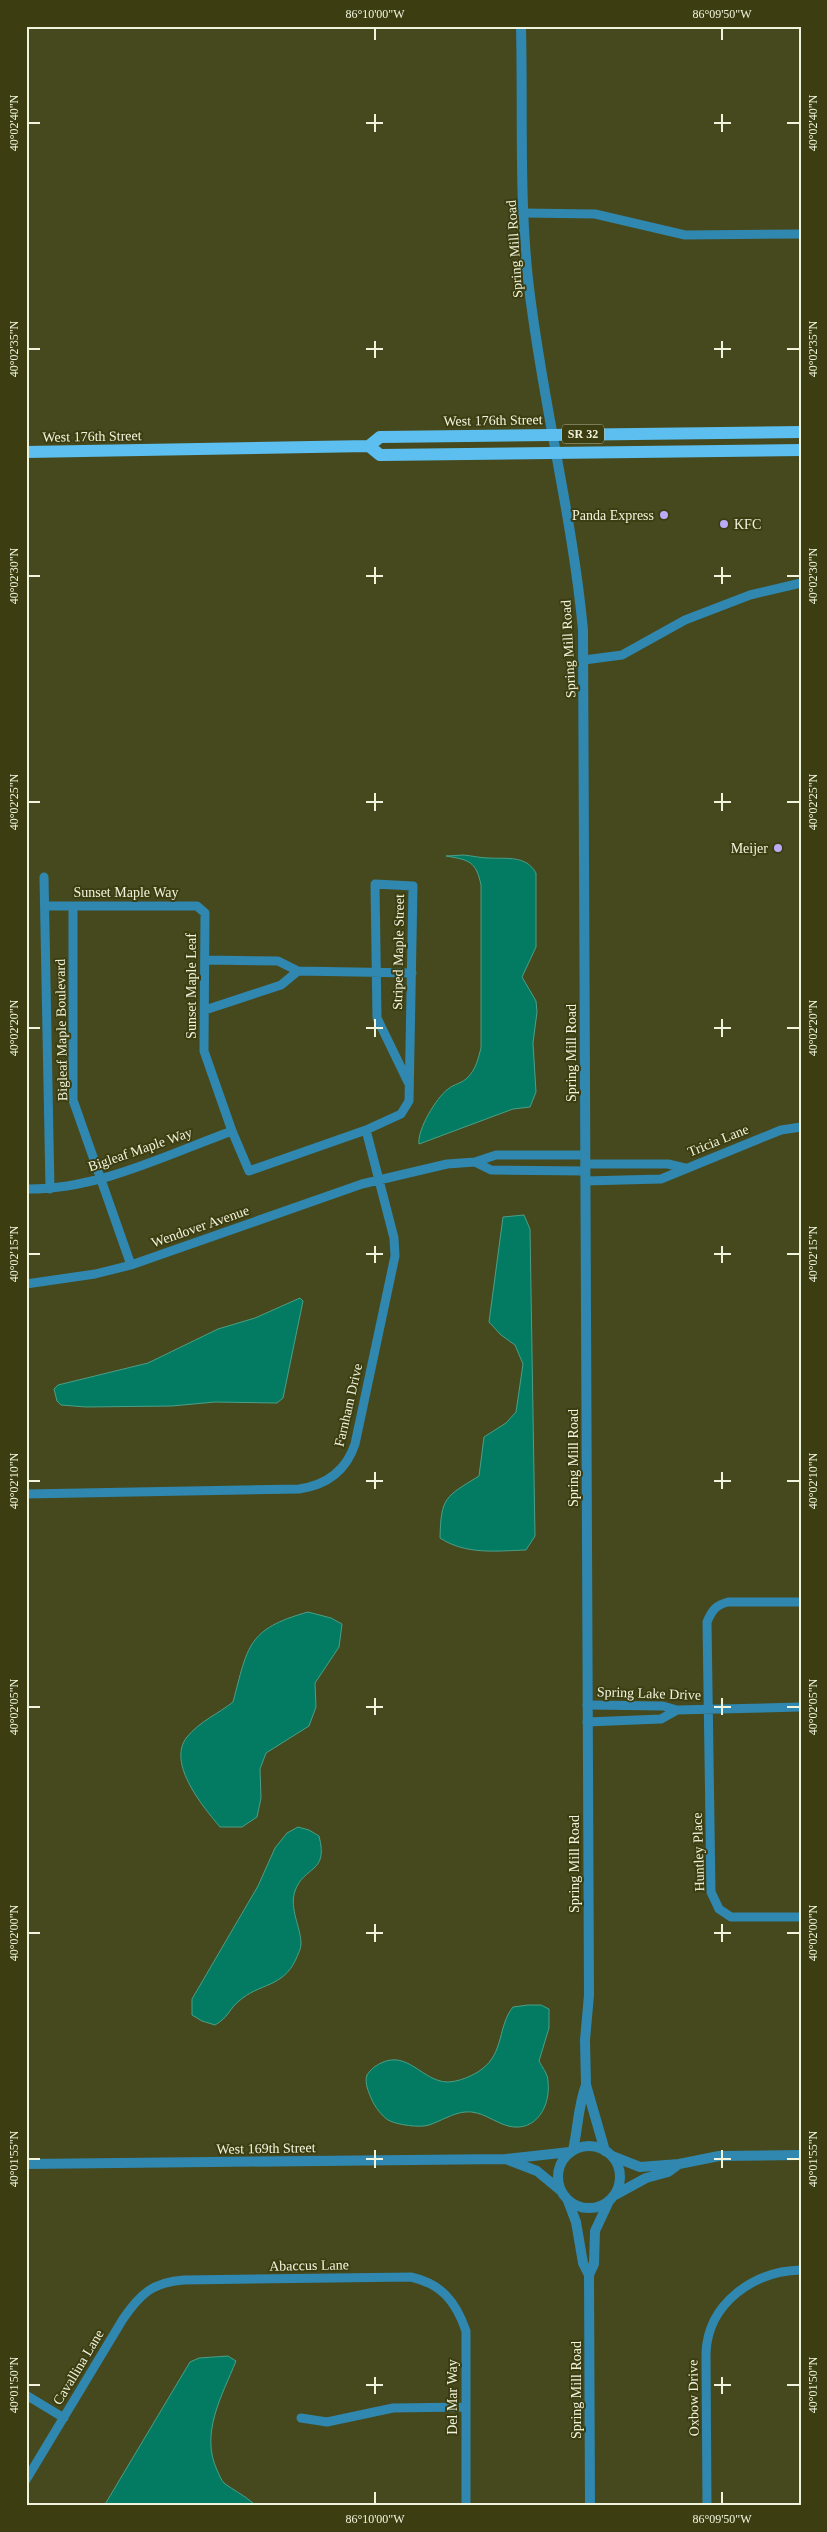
<svg xmlns="http://www.w3.org/2000/svg" width="827" height="2532" viewBox="0 0 827 2532" font-family="'Times New Roman',serif">
<rect width="100%" height="100%" fill="#46491d"/>
<!-- water -->
<path fill="#037b63" stroke="#4a9f87" d="M464,855C473,856 481,858 489,858C507,859 526,855 536,873V947L522,977L536,1001L537,1012L533,1043L536,1092L530,1107L513,1109L419,1144C417,1130 436,1098 448,1089C454,1084 463,1083 468,1077C476,1069 478,1059 481,1048V885C476,861 469,860 446,856Z
M524,1215L530,1229L535,1536L526,1550C496,1551 466,1555 440,1538C441,1497 445,1497 479,1476L484,1437L506,1423L516,1412L523,1364L515,1345L501,1335L489,1322L503,1217Z
M300,1298L303,1301L283,1398L277,1403L215,1402L172,1406L86,1407L61,1405L57,1401L54,1389L58,1385L148,1363L218,1329L255,1318Z
M308,1612L331,1618L342,1624L339,1647L315,1683L316,1707L309,1726L266,1753L260,1769L261,1798L257,1817L242,1827H220C204,1808 166,1763 187,1737C200,1721 218,1714 233,1702C248,1646 247,1629 308,1612Z
M298,1827L309,1830L319,1836C329,1874 304,1865 295,1891C289,1909 301,1927 301,1944C301,1949 298,1954 296,1959C283,1988 259,1983 239,2001C229,2009 229,2017 215,2025L202,2021L192,2015V1999L258,1886L275,1848L287,1833Z
M528,2005H541L549,2009V2028L539,2061C542,2067 548,2074 548,2081C551,2106 536,2133 508,2126C494,2122 480,2110 465,2112C453,2113 441,2121 429,2125C420,2128 397,2125 388,2120C382,2116 375,2107 372,2100C369,2093 364,2083 367,2075C371,2069 375,2066 381,2063C408,2050 422,2081 447,2082C458,2082 473,2076 482,2069C504,2053 498,2025 513,2007Z
M228,2356L236,2361C222,2396 200,2433 217,2470C219,2474 221,2480 224,2483C233,2490 244,2495 253,2503L246,2506H104L190,2362L199,2358Z"/>
<g fill="none" stroke-linecap="round" stroke-linejoin="round">
<!-- minor -->
<path stroke="#3087af" stroke-width="9" d="M524,213L595,214L685,235L801,234
M584,660L622,655L685,620L750,595L801,583
M44,877L50,1189
M45,906H197L205,913L204,1051L232,1131L249,1171L366,1130L401,1114L409,1101L413,886L375,884L377,1018L408,1082
M73,906V1100L131,1265
M205,960L278,961L298,971L412,973
M205,1010L281,985L298,971
M475,1162L496,1155H585
M585,1164H668L685,1168
M585,1181L661,1179L781,1130L801,1127
M26,1189C98,1190 166,1155 232,1131
M26,1284L95,1274L131,1265L362,1184L447,1164L475,1162L491,1170L585,1171
M26,1494L299,1489C327,1485 346,1471 355,1444L395,1256L394,1238L366,1130
M801,1602H728C716,1605 712,1610 707,1622L711,1892L719,1909L731,1917H801
M587,1705L663,1706L677,1710L801,1707
M587,1722L661,1719L677,1710
M26,2395L64,2418
M301,2418L327,2422L393,2408L466,2407
M26,2480L123,2319C140,2294 153,2282 184,2280L411,2277C442,2284 456,2302 466,2331V2506
M707,2506L706,2353C708,2303 754,2271 801,2270"/>
<!-- tertiary -->
<path stroke="#3087af" stroke-width="10" d="M521,26C523,110 519,196 528,279C541,397 572,512 583,630L589,1995L585,2040L586,2085L605,2151
M558 2177a31 31 0 1 1 62 0a31 31 0 1 1-62 0Z
M573,2150C578,2128 578,2106 586,2085
M612,2156L640,2167L679,2164L668,2172L646,2178L615,2195
M26,2164L506,2159
M679,2164L719,2156L801,2155
M560,2190L537,2171L506,2159L570,2152
M568,2201L576,2222L583,2263L589,2275
M590,2506L589,2275L594,2264L595,2231L609,2201"/>
<!-- primary -->
<path stroke="#5cbfef" stroke-width="12" d="M369,446L380,455L801,450
M26,452L369,446L380,437L801,432"/>
</g>
<!-- ticks -->
<path fill="none" stroke="#f1f4dc" stroke-width="2" d="M375,28V40M722,28V40M375,114V132M722,114V132M28,123H40M366,123H383M714,123H731M787,123H800M375,341V358M722,341V358M28,349H40M366,349H383M714,349H731M787,349H800M375,567V584M722,567V584M28,576H40M366,576H383M714,576H731M787,576H800M375,793V811M722,793V811M28,802H40M366,802H383M714,802H731M787,802H800M375,1019V1037M722,1019V1037M28,1028H40M366,1028H383M714,1028H731M787,1028H800M375,1246V1263M722,1246V1263M28,1254H40M366,1254H383M714,1254H731M787,1254H800M375,1472V1489M722,1472V1489M28,1481H40M366,1481H383M714,1481H731M787,1481H800M375,1698V1715M722,1698V1715M28,1707H40M366,1707H383M714,1707H731M787,1707H800M375,1924V1942M722,1924V1942M28,1933H40M366,1933H383M714,1933H731M787,1933H800M375,2150V2168M722,2150V2168M28,2159H40M366,2159H383M714,2159H731M787,2159H800M375,2377V2394M722,2377V2394M28,2385H40M366,2385H383M714,2385H731M787,2385H800M375,2492V2504M722,2492V2504"/>
<!-- markers -->
<g fill="#b9abf7" stroke="#3c3e12" stroke-width="2">
<circle cx="664" cy="515" r="5"/>
<circle cx="724" cy="524" r="5"/>
<circle cx="778" cy="848" r="5"/>
</g>
<g text-anchor="middle" stroke-width="4" stroke-linejoin="round" paint-order="stroke">
<!-- shield labels -->
<rect fill="#3c3e12" stroke="#bbbd9f" stroke-width="1" x="562" y="424.5" width="42" height="19" rx="4"/>
<g font-size="12" font-weight="bold" fill="#f1f4dc">
<text x="583" y="438">SR 32</text>
</g>
<!-- street labels -->
<g font-size="14" fill="#f1f4dc" stroke="#3c3e12">
<text transform="translate(514 249) rotate(-94)" y="5">Spring Mill Road</text>
<text transform="translate(493 420) rotate(-1)" y="5">West 176th Street</text>
<text transform="translate(92 436) rotate(-1)" y="5">West 176th Street</text>
<text transform="translate(568 649) rotate(-93)" y="5">Spring Mill Road</text>
<text x="126" y="897">Sunset Maple Way</text>
<text transform="translate(398 952) rotate(-89)" y="5">Striped Maple Street</text>
<text transform="translate(191 986) rotate(-90)" y="5">Sunset Maple Leaf</text>
<text transform="translate(61 1030) rotate(-91)" y="5">Bigleaf Maple Boulevard</text>
<text transform="translate(571 1053) rotate(-90)" y="5">Spring Mill Road</text>
<text transform="translate(718 1140) rotate(-22)" y="5">Tricia Lane</text>
<text transform="translate(140 1149) rotate(-19)" y="5">Bigleaf Maple Way</text>
<text transform="translate(200 1226) rotate(-19)" y="5">Wendover Avenue</text>
<text transform="translate(348 1405) rotate(-77)" y="5">Farnham Drive</text>
<text transform="translate(573 1458) rotate(-90)" y="5">Spring Mill Road</text>
<text transform="translate(649 1693) rotate(2)" y="5">Spring Lake Drive</text>
<text transform="translate(698 1852) rotate(-92)" y="5">Huntley Place</text>
<text transform="translate(574 1864) rotate(-90)" y="5">Spring Mill Road</text>
<text transform="translate(266 2148) rotate(-1)" y="5">West 169th Street</text>
<text transform="translate(309 2265) rotate(-1)" y="5">Abaccus Lane</text>
<text transform="translate(78 2367) rotate(-59)" y="5">Cavallina Lane</text>
<text transform="translate(576 2390) rotate(-90)" y="5">Spring Mill Road</text>
<text transform="translate(452 2397) rotate(-90)" y="5">Del Mar Way</text>
<text transform="translate(693 2398) rotate(-91)" y="5">Oxbow Drive</text>
</g>
<!-- poi labels -->
<g font-size="14" fill="#f1f4dc" stroke="#3c3e12" text-anchor="end">
<text x="654" y="520">Panda Express</text>
<text x="734" y="529" text-anchor="start">KFC</text>
<text x="768" y="853">Meijer</text>
</g>
</g>
<!-- border -->
<rect width="827" height="2532" fill="none" stroke="#3c3e12" stroke-width="55"/>
<rect x="28" y="28" width="772" height="2476" fill="none" stroke="#f1f4dc" stroke-width="2"/>
<g font-size="12" text-anchor="middle" fill="#f1f4dc">
<text x="375" y="18">86°10'00"W</text>
<text x="722" y="18">86°09'50"W</text>
<text transform="translate(14 123) rotate(-90)" y="4">40°02'40"N</text>
<text transform="translate(813 123) rotate(-90)" y="4">40°02'40"N</text>
<text transform="translate(14 349) rotate(-90)" y="4">40°02'35"N</text>
<text transform="translate(813 349) rotate(-90)" y="4">40°02'35"N</text>
<text transform="translate(14 576) rotate(-90)" y="4">40°02'30"N</text>
<text transform="translate(813 576) rotate(-90)" y="4">40°02'30"N</text>
<text transform="translate(14 802) rotate(-90)" y="4">40°02'25"N</text>
<text transform="translate(813 802) rotate(-90)" y="4">40°02'25"N</text>
<text transform="translate(14 1028) rotate(-90)" y="4">40°02'20"N</text>
<text transform="translate(813 1028) rotate(-90)" y="4">40°02'20"N</text>
<text transform="translate(14 1254) rotate(-90)" y="4">40°02'15"N</text>
<text transform="translate(813 1254) rotate(-90)" y="4">40°02'15"N</text>
<text transform="translate(14 1481) rotate(-90)" y="4">40°02'10"N</text>
<text transform="translate(813 1481) rotate(-90)" y="4">40°02'10"N</text>
<text transform="translate(14 1707) rotate(-90)" y="4">40°02'05"N</text>
<text transform="translate(813 1707) rotate(-90)" y="4">40°02'05"N</text>
<text transform="translate(14 1933) rotate(-90)" y="4">40°02'00"N</text>
<text transform="translate(813 1933) rotate(-90)" y="4">40°02'00"N</text>
<text transform="translate(14 2159) rotate(-90)" y="4">40°01'55"N</text>
<text transform="translate(813 2159) rotate(-90)" y="4">40°01'55"N</text>
<text transform="translate(14 2385) rotate(-90)" y="4">40°01'50"N</text>
<text transform="translate(813 2385) rotate(-90)" y="4">40°01'50"N</text>
<text x="375" y="2523">86°10'00"W</text>
<text x="722" y="2523">86°09'50"W</text>
</g>
</svg>
